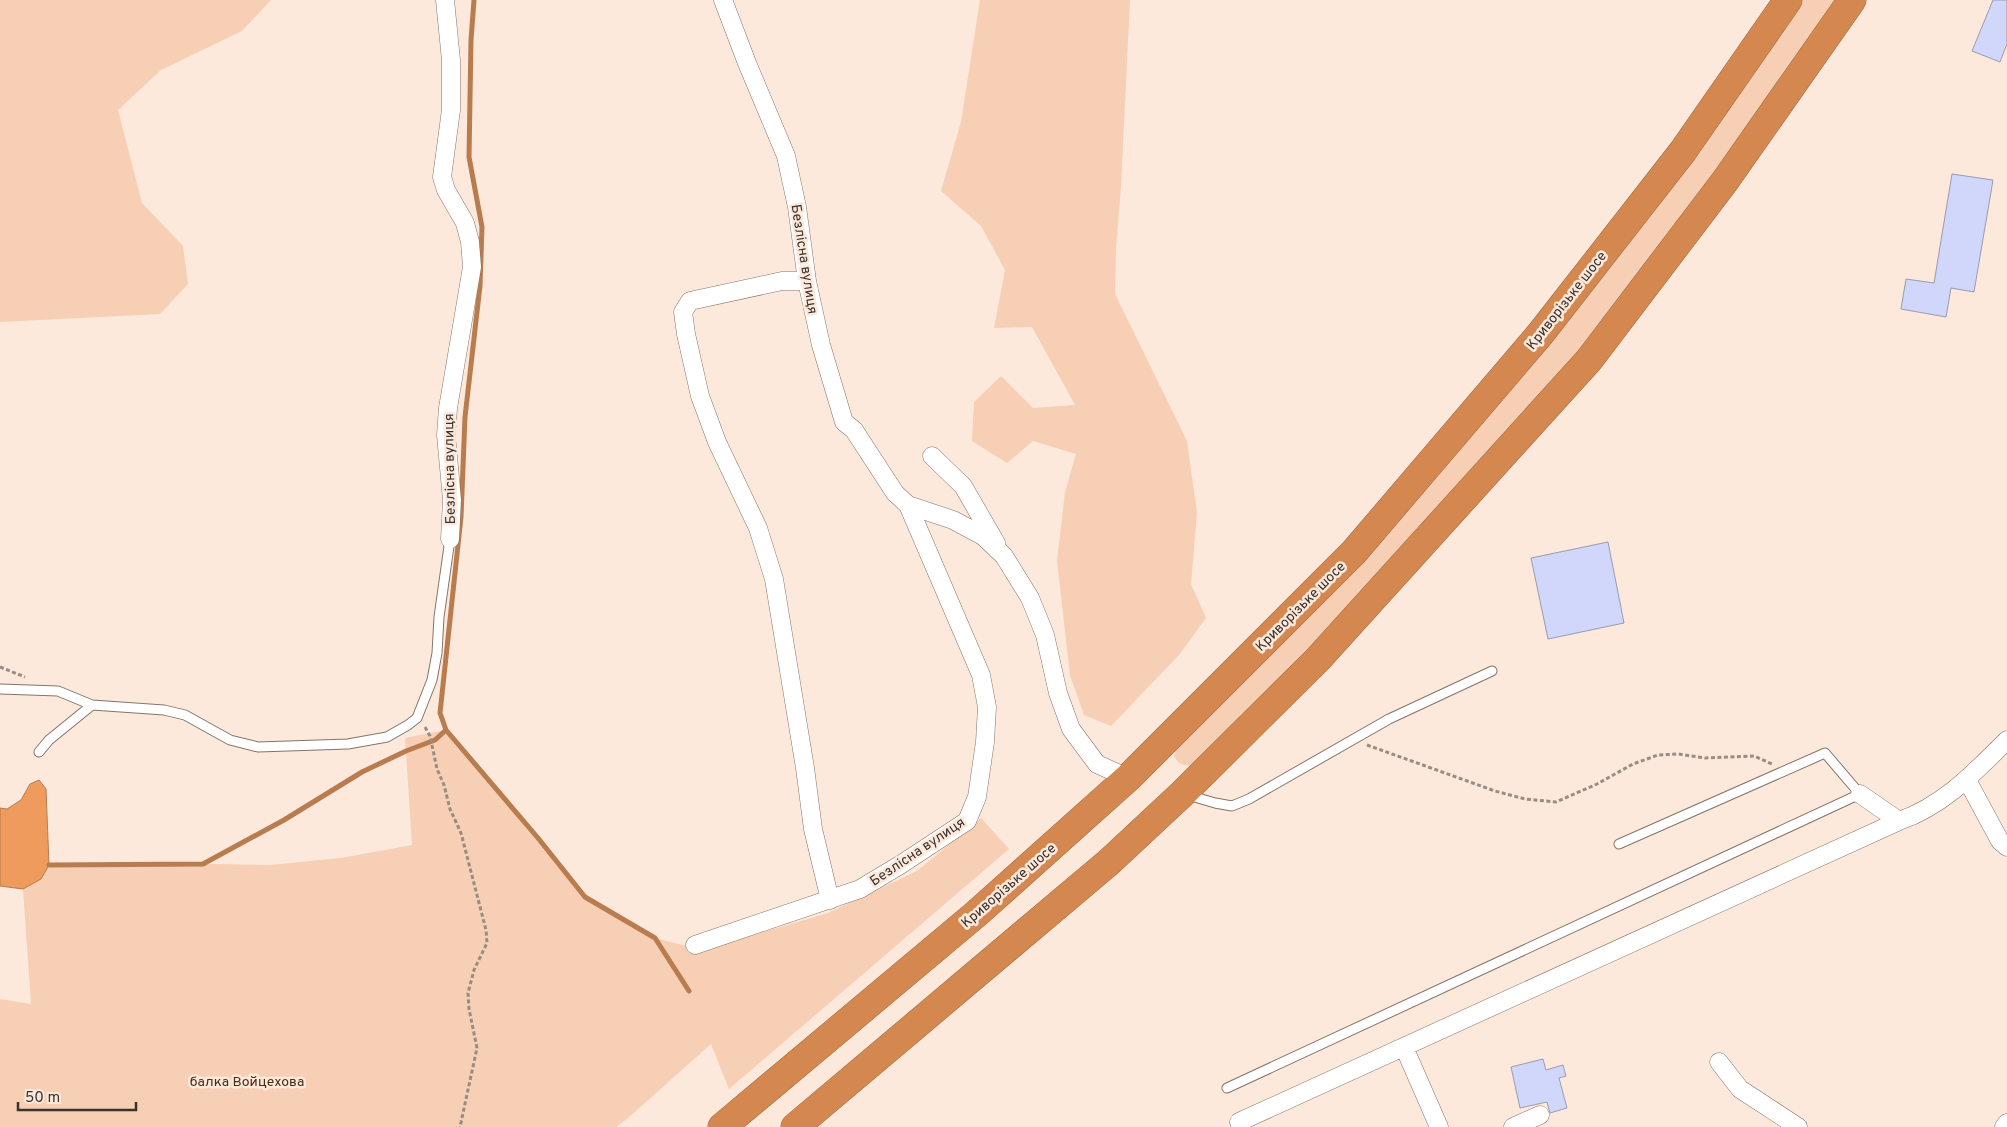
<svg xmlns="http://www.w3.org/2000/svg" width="2007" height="1127" viewBox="0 0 2007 1127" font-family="Overpass,sans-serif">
<rect width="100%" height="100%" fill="#fce9dc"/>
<!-- green -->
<path fill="#f6cfb4" d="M0,0H271L242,31L161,70L118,110L142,203L183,246L188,284L160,314L0,322Z
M980,0H1130L1121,186L1116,249L1115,294L1187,441L1197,513L1191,584L1206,618L1179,655L1111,726L1084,715L1070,675L1057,561L1065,492L1076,454L1033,441L1007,463L972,441L974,402L1001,376L1033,408L1075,405L1032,327L994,328L1005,270L981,226L941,191L961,122Z
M1800,0H1838L1711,181L1561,373L1308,659L1192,766C1184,765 1178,765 1174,756L1177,748L1285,639Z
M446,730L538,838L585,897L655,938L702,950L828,913L917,871L981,818L1009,849L729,1089L711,1044L628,1118L616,1127H0V999L31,1004L23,889L41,879L49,865L157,863L270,865L341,858L412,845L405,738Z"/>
<!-- water -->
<path fill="#ef9b5e" stroke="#b87c4f" d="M39,780L46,789L49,865L41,879L23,889L0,886V808L7,809L21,800L30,784Z"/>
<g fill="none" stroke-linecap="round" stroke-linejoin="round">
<!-- stream -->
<path stroke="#b87c4f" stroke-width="5" d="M446,730L440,713L461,517L465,417L480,286L482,227L469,157L471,40L474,0
M49,865L203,864L284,820L362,772L406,751L435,740L446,730L538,838L585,897L655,938L689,991"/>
</g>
<!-- building -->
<path fill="#d1d6fb" stroke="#999cae" d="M1993,0H2007V44L2000,62L1972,51Z
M1952,174L1993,180L1974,292L1951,288L1946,317L1901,309L1906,279L1934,283Z
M1608,542L1624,623L1548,639L1531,558Z
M1543,1059L1546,1070L1563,1065L1566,1076L1559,1078L1567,1108L1550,1113L1547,1102L1520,1108L1511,1067Z"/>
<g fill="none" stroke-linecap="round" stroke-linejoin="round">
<!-- lane casing -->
<g stroke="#857469" stroke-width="11">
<path id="lane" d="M0,689L58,691L92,705L164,710L185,715L230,740L258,747L348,744L387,737L408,725L417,718L432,680L437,653L439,617L450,539
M39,752L49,740L92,705
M1188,795L1215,803L1232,806L1249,799L1389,719L1492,671
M1227,1088L1860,794L1825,753L1619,844"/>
</g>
<!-- street casing -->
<g stroke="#857469" stroke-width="19">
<path id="street" d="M445,0L451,60V110L442,177L446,190L465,223L470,242L472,267L448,408L446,435L452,500L450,539
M723,0L747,63L786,156L797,207L807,281L821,345L844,422L854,430L895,493L908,505L953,520L983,536L1004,556L1030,598L1045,635L1058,693L1071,729L1097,764L1128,778
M807,281H782L690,301L683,312L686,334L700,396L717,442L758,528L774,579L805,768L813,829L830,900
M932,456L963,486L996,543
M1967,780L2000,841L2007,847
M1860,794L1899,821C1943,806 1975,772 2007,740
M695,945L860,889L900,865L967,821L977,797L985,742L987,707L981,675L908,505
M1404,1047L1439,1127
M1719,1062L1740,1089L1798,1127
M1239,1122L1899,821
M1513,1127L1540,1115
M2004,1127L2007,1123"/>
</g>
<!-- highway casing -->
<g stroke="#9e6a44" stroke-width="29">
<path id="highway" d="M722,1127L976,914L1128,778L1354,552L1541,333L1683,151L1788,0
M795,1127L1109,862L1183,793L1318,659L1589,360L1725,181L1852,0"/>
</g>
<!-- path -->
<path stroke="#998c83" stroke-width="3" stroke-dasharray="4 2.5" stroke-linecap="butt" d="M0,667L25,677
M425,727L430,736L437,769L444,785L450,809L461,833L486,930L487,943L474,970L468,993L469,1009L477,1048L460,1127
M1367,745L1495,791L1525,799L1556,802L1597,784L1633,764L1658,755L1678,754L1705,758L1754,756L1772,764"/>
<!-- lane -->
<use href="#lane" stroke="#fff" stroke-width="9"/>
<!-- street -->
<use href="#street" stroke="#fff" stroke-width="18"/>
<!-- highway -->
<use href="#highway" stroke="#d48850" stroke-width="28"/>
</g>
<g text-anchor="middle" stroke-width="5" stroke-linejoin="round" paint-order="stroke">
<!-- street labels -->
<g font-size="14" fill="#39322d" stroke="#fce9dc">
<text transform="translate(805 259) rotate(81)" y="5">Безлісна вулиця</text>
<text transform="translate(1566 300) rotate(-52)" y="5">Криворізьке шосе</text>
<text transform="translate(449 469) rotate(-91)" y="5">Безлісна вулиця</text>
<text transform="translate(1300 606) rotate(-45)" y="5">Криворізьке шосе</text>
<text transform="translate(917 851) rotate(-34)" y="5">Безлісна вулиця</text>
<text transform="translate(1008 885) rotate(-41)" y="5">Криворізьке шосе</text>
</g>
<!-- park labels -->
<g font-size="14" fill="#4c2a10" stroke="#fce9dc">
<text x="247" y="1086">балка Войцехова</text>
</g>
</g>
<!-- scale -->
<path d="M18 1102v8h118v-8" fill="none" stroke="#39322d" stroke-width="2.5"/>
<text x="25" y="1102" font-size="15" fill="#39322d" stroke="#fce9dc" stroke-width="4" paint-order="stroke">50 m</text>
</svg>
